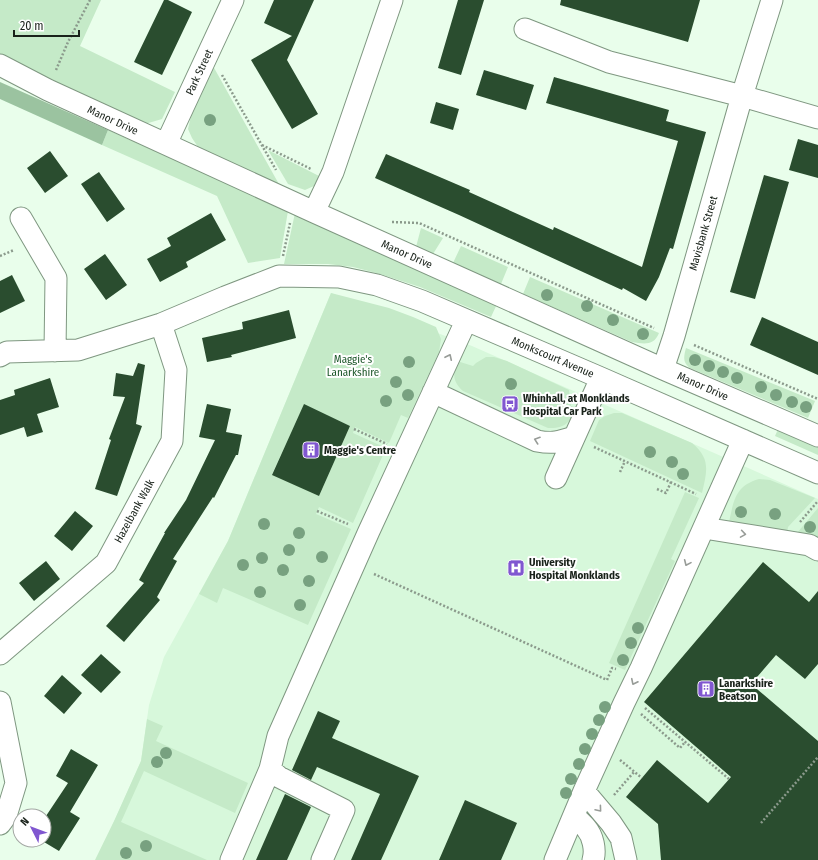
<svg xmlns="http://www.w3.org/2000/svg" width="818" height="860" viewBox="0 0 818 860" font-family="'Fira Sans Condensed',sans-serif">
<rect width="100%" height="100%" fill="#e9feeb"/>
<!-- built -->
<path fill="#d7f8db" d="M331,293L472,346L818,499V860H97L141,761L149,705L164,657L228,541Z"/>
<!-- green -->
<path fill="#c5eac8" fill-rule="evenodd" d="M0,0H101L80,46L175,92L162,119L145,124L0,64Z
M213,66L280,186L198,147L192,138L188,129L191,116Z
M108,130L288,211L280,258L248,263L217,196L102,145Z
M268,150L319,176L314,186L305,190L288,184Z
M295,213L497,304L491,317L420,287L380,274L353,267L328,264H284Z
M421,228L443,238L433,254L416,247Z
M461,246L508,267L501,284L453,263Z
M530,277L659,333C654,346 644,344 632,342L523,294Z
M331,293L389,308L413,317L436,327L441,339L439,352L408,418L401,415L389,443L355,427L353,433L386,448L353,523L319,507L316,514L351,529L308,625L223,588L217,603L199,594L228,541ZM304,405L350,426L319,496L272,474Z
M686,348L815,401L808,418L690,368C682,362 684,356 686,348Z
M486,357H494L507,361L569,390L571,406L577,408C570,422 565,429 548,428L463,391C452,381 453,374 457,361L473,366L476,363Z
M614,413H622L692,443C711,459 707,471 702,493L590,441L599,420L605,416Z
M779,427L818,444V455L775,436Z
M759,479L770,480L815,498L788,527L787,534L729,522C734,500 735,486 759,479Z
M685,492L699,498L671,559L675,561L625,670L609,663Z
M818,508V543L797,533Z
M147,719L163,726L156,741L248,783L235,813L144,771L121,822L207,860H95L115,819L141,761Z"/>
<!-- forest -->
<path fill="#9bc3a0" d="M0,82L108,130L102,145L0,99Z"/>
<!-- building -->
<path fill="#2a4d2f" d="M164,0H168L192,12L162,75L134,62Z
M274,0H314L287,60L318,114L292,129L251,60L292,36L264,23Z
M458,0H484L461,75L438,68Z
M561,0H700L688,42L560,5Z
M484,70L534,85L526,110L476,95Z
M554,77L669,110L666,121L706,132L673,249L670,248L659,277L646,301L623,288L622,290L459,215L375,178L386,154L470,190L469,192L553,230L554,227L642,267L678,141L546,103Z
M436,102L459,109L453,130L430,123Z
M798,139L818,145V178L789,170Z
M50,151L68,176L45,193L27,168Z
M99,172L125,209L107,222L81,184Z
M764,175L789,182L755,299L730,292Z
M211,213L226,240L186,262L188,267L160,282L147,259L171,246L167,238Z
M105,254L127,285L106,300L84,269Z
M12,275L25,301L0,313V281Z
M289,310L296,338L231,355L232,357L207,362L202,338L243,329L242,322Z
M762,317L818,342V375L750,345Z
M138,363L145,365L136,424L142,426L117,496L95,489L111,440L109,439L125,397L113,396L116,373L133,376Z
M50,378L59,407L37,414L43,432L27,437L24,427L0,435V400L15,395L14,390Z
M207,404L231,409L226,432L242,435L238,455H236L214,498L213,497L173,559L177,561L157,597L160,600L124,642L106,626L144,583L139,580L165,533H164L186,500L215,440L199,437Z
M304,404L350,426L319,496L272,475Z
M75,511L93,526L72,551L54,536Z
M46,561L60,579L34,601L19,583Z
M763,562L809,602L818,591V664L805,679L776,655L751,684L818,741V860H661L658,824L626,797L657,760L708,803L731,777L644,702Z
M101,654L121,672L101,693L81,675Z
M62,675L82,693L64,714L44,696Z
M318,711L340,721L332,738L419,776L381,860H351L380,794L317,767L311,780L292,770Z
M71,749L98,765L70,812L80,818L59,851L44,842V819L68,783L56,776Z
M285,794L311,807L287,860H256Z
M465,800L517,823L501,860H439Z"/>
<g fill="none" stroke-linecap="round" stroke-linejoin="round">
<!-- minor casing -->
<g stroke="#7f9781" stroke-width="23">
<path id="minor" d="M525,29L609,62L742,96L818,118
M0,65L48,90L314,212L663,369L818,436
M166,144L233,0
M314,212L333,172L392,0
M21,218L56,278L55,351
M0,356L7,352L78,350L161,324L225,297L279,276L339,277L377,285L422,301L601,378L818,473
M663,369L674,336L742,96L772,0
M433,392L537,441C553,444 559,442 574,437
M556,478L601,378
M704,528L809,545L818,550
M0,654L106,563L172,441L176,370L161,324
M0,702L16,783L6,816L0,824
M270,769L279,777L344,810L322,860
M574,816C578,820 583,824 586,828C593,836 596,850 593,860
M231,860L270,769L278,736L369,531L466,321
M555,860L584,791
M626,860L621,838L611,823L584,791L624,703L641,668L743,440"/>
</g>
<!-- path -->
<path stroke="#8b9a8c" stroke-width="2.5" stroke-dasharray="2 2" stroke-linecap="butt" d="M56,70L68,42L90,0
M222,75L276,170
M262,145L311,169
M392,222L419,223L654,328
M0,256L14,250
M283,256L290,223
M694,345L818,399
M354,429L387,444
M594,447L696,494
M620,472L625,461
M657,489L666,493L671,482
M317,511L348,524
M800,522L818,501
M374,574L607,680L612,668L616,669
M645,708L729,779
M641,714L680,748L685,742
M620,760L642,778
M614,795L634,772
M761,823L818,757"/>
<!-- minor -->
<use href="#minor" stroke="#fff" stroke-width="21"/>
</g>
<!-- trees -->
<g fill="#78a180">
<circle cx="210" cy="120" r="6"/>
<circle cx="547" cy="295" r="6"/>
<circle cx="587" cy="306" r="6"/>
<circle cx="613" cy="320" r="6"/>
<circle cx="643" cy="334" r="6"/>
<circle cx="695" cy="360" r="6"/>
<circle cx="409" cy="362" r="6"/>
<circle cx="709" cy="366" r="6"/>
<circle cx="723" cy="372" r="6"/>
<circle cx="737" cy="378" r="6"/>
<circle cx="396" cy="382" r="6"/>
<circle cx="511" cy="384" r="6"/>
<circle cx="761" cy="387" r="6"/>
<circle cx="408" cy="395" r="6"/>
<circle cx="776" cy="395" r="6"/>
<circle cx="386" cy="401" r="6"/>
<circle cx="792" cy="402" r="6"/>
<circle cx="806" cy="407" r="6"/>
<circle cx="650" cy="452" r="6"/>
<circle cx="672" cy="462" r="6"/>
<circle cx="683" cy="474" r="6"/>
<circle cx="741" cy="512" r="6"/>
<circle cx="775" cy="514" r="6"/>
<circle cx="264" cy="524" r="6"/>
<circle cx="810" cy="527" r="6"/>
<circle cx="299" cy="533" r="6"/>
<circle cx="289" cy="550" r="6"/>
<circle cx="322" cy="557" r="6"/>
<circle cx="262" cy="558" r="6"/>
<circle cx="243" cy="565" r="6"/>
<circle cx="283" cy="570" r="6"/>
<circle cx="309" cy="581" r="6"/>
<circle cx="260" cy="592" r="6"/>
<circle cx="300" cy="605" r="6"/>
<circle cx="638" cy="628" r="6"/>
<circle cx="631" cy="643" r="6"/>
<circle cx="623" cy="660" r="6"/>
<circle cx="605" cy="707" r="6"/>
<circle cx="599" cy="720" r="6"/>
<circle cx="592" cy="734" r="6"/>
<circle cx="585" cy="749" r="6"/>
<circle cx="166" cy="753" r="6"/>
<circle cx="157" cy="762" r="6"/>
<circle cx="579" cy="764" r="6"/>
<circle cx="571" cy="779" r="6"/>
<circle cx="566" cy="793" r="6"/>
<circle cx="146" cy="846" r="6"/>
<circle cx="126" cy="853" r="6"/>
</g>
<!-- one-way arrows -->
<defs><path id="oneway-chevron" d="M-2-3.5L2.5 0L-2 3.5" fill="none" stroke-width="1.6" stroke-linecap="round" stroke-linejoin="round"/></defs>
<g stroke="#989c98">
<use href="#oneway-chevron" transform="translate(449 357) rotate(-65)"/>
<use href="#oneway-chevron" transform="translate(537 440) rotate(-161)"/>
<use href="#oneway-chevron" transform="translate(743 534) rotate(9)"/>
<use href="#oneway-chevron" transform="translate(687 563) rotate(114)"/>
<use href="#oneway-chevron" transform="translate(634 682) rotate(116)"/>
<use href="#oneway-chevron" transform="translate(599 809) rotate(50)"/>
</g>
<!-- icons -->
<defs>
<g id="bus-square" transform="scale(0.9)"><rect x="-9" y="-9" width="18" height="18" rx="4" fill="#8057d0" stroke="#fff"/><path d="M-5-6H5V4H4V6H2V4H-2V6H-4V4H-5ZM-3.5-4V0h7V-4ZM-3.5 1.2v1.5H-2V1.2ZM2 1.2v1.5H3.5V1.2Z" fill="#fff"/></g>
<g id="building-square" transform="scale(0.9)"><rect x="-9" y="-9" width="18" height="18" rx="4" fill="#8057d0" stroke="#fff"/><path d="M-4-6H4V6H1V3H-1V6H-4ZM-2.5-4.3h1.7v1.8h-1.7ZM.8-4.3h1.7v1.8H.8ZM-2.5-1h1.7V.8h-1.7ZM.8-1h1.7V.8H.8Z" fill="#fff"/></g>
<g id="hospital-square" transform="scale(0.9)"><rect x="-9" y="-9" width="18" height="18" rx="4" fill="#8057d0" stroke="#fff"/><path d="M-5-5h3v3.5h4V-5h3V5h-3V1.5h-4V5h-3Z" fill="#fff"/></g>
</defs>
<g fill-rule="evenodd">
<use href="#bus-square" x="510" y="404"/>
<use href="#building-square" x="311" y="450"/>
<use href="#hospital-square" x="516" y="568"/>
<use href="#building-square" x="706" y="689"/>
</g>
<g text-anchor="middle" stroke-width="4" stroke-linejoin="round" paint-order="stroke">
<!-- street labels -->
<g font-size="11" fill="#19221a" stroke="#fff">
<text transform="translate(199 72) rotate(-65)" y="4">Park Street</text>
<text transform="translate(113 120) rotate(25)" y="4">Manor Drive</text>
<text transform="translate(703 233) rotate(-74)" y="4">Mavisbank Street</text>
<text transform="translate(407 254) rotate(24)" y="4">Manor Drive</text>
<text transform="translate(553 357) rotate(23)" y="4">Monkscourt Avenue</text>
<text transform="translate(703 386) rotate(24)" y="4">Manor Drive</text>
<text transform="translate(134 511) rotate(-61)" y="4">Hazelbank Walk</text>
</g>
<!-- park labels -->
<g font-size="11" fill="#1b5528" stroke="#fff">
<text x="353" y="363">Maggie's<tspan x="353" dy="13">Lanarkshire</tspan></text>
</g>
<!-- poi labels -->
<g font-size="11" font-weight="bold" fill="#19221a" stroke="#fff" text-anchor="start">
<text x="523" y="402">Whinhall, at Monklands<tspan x="523" dy="13">Hospital Car Park</tspan></text>
<text x="324" y="454">Maggie's Centre</text>
<text x="529" y="566">University<tspan x="529" dy="13">Hospital Monklands</tspan></text>
<text x="719" y="687">Lanarkshire<tspan x="719" dy="13">Beatson</tspan></text>
</g>
</g>
<!-- north arrow -->
<g transform="translate(32 828) rotate(312)"><circle r="19" fill="#ffffff" stroke="#a3a7a3"/>
<path d="M0-3L7 15L0 10L-7 15Z" fill="#8057d0"/>
<text y="-6" font-size="11" font-weight="bold" text-anchor="middle" fill="#19221a">N</text>
</g>
<!-- scale -->
<path d="M14 30v6h65v-6" fill="none" stroke="#19221a" stroke-width="2"/>
<text x="20" y="30" font-size="12" fill="#19221a" stroke="#ffffff" stroke-width="3" paint-order="stroke">20 m</text>
</svg>
